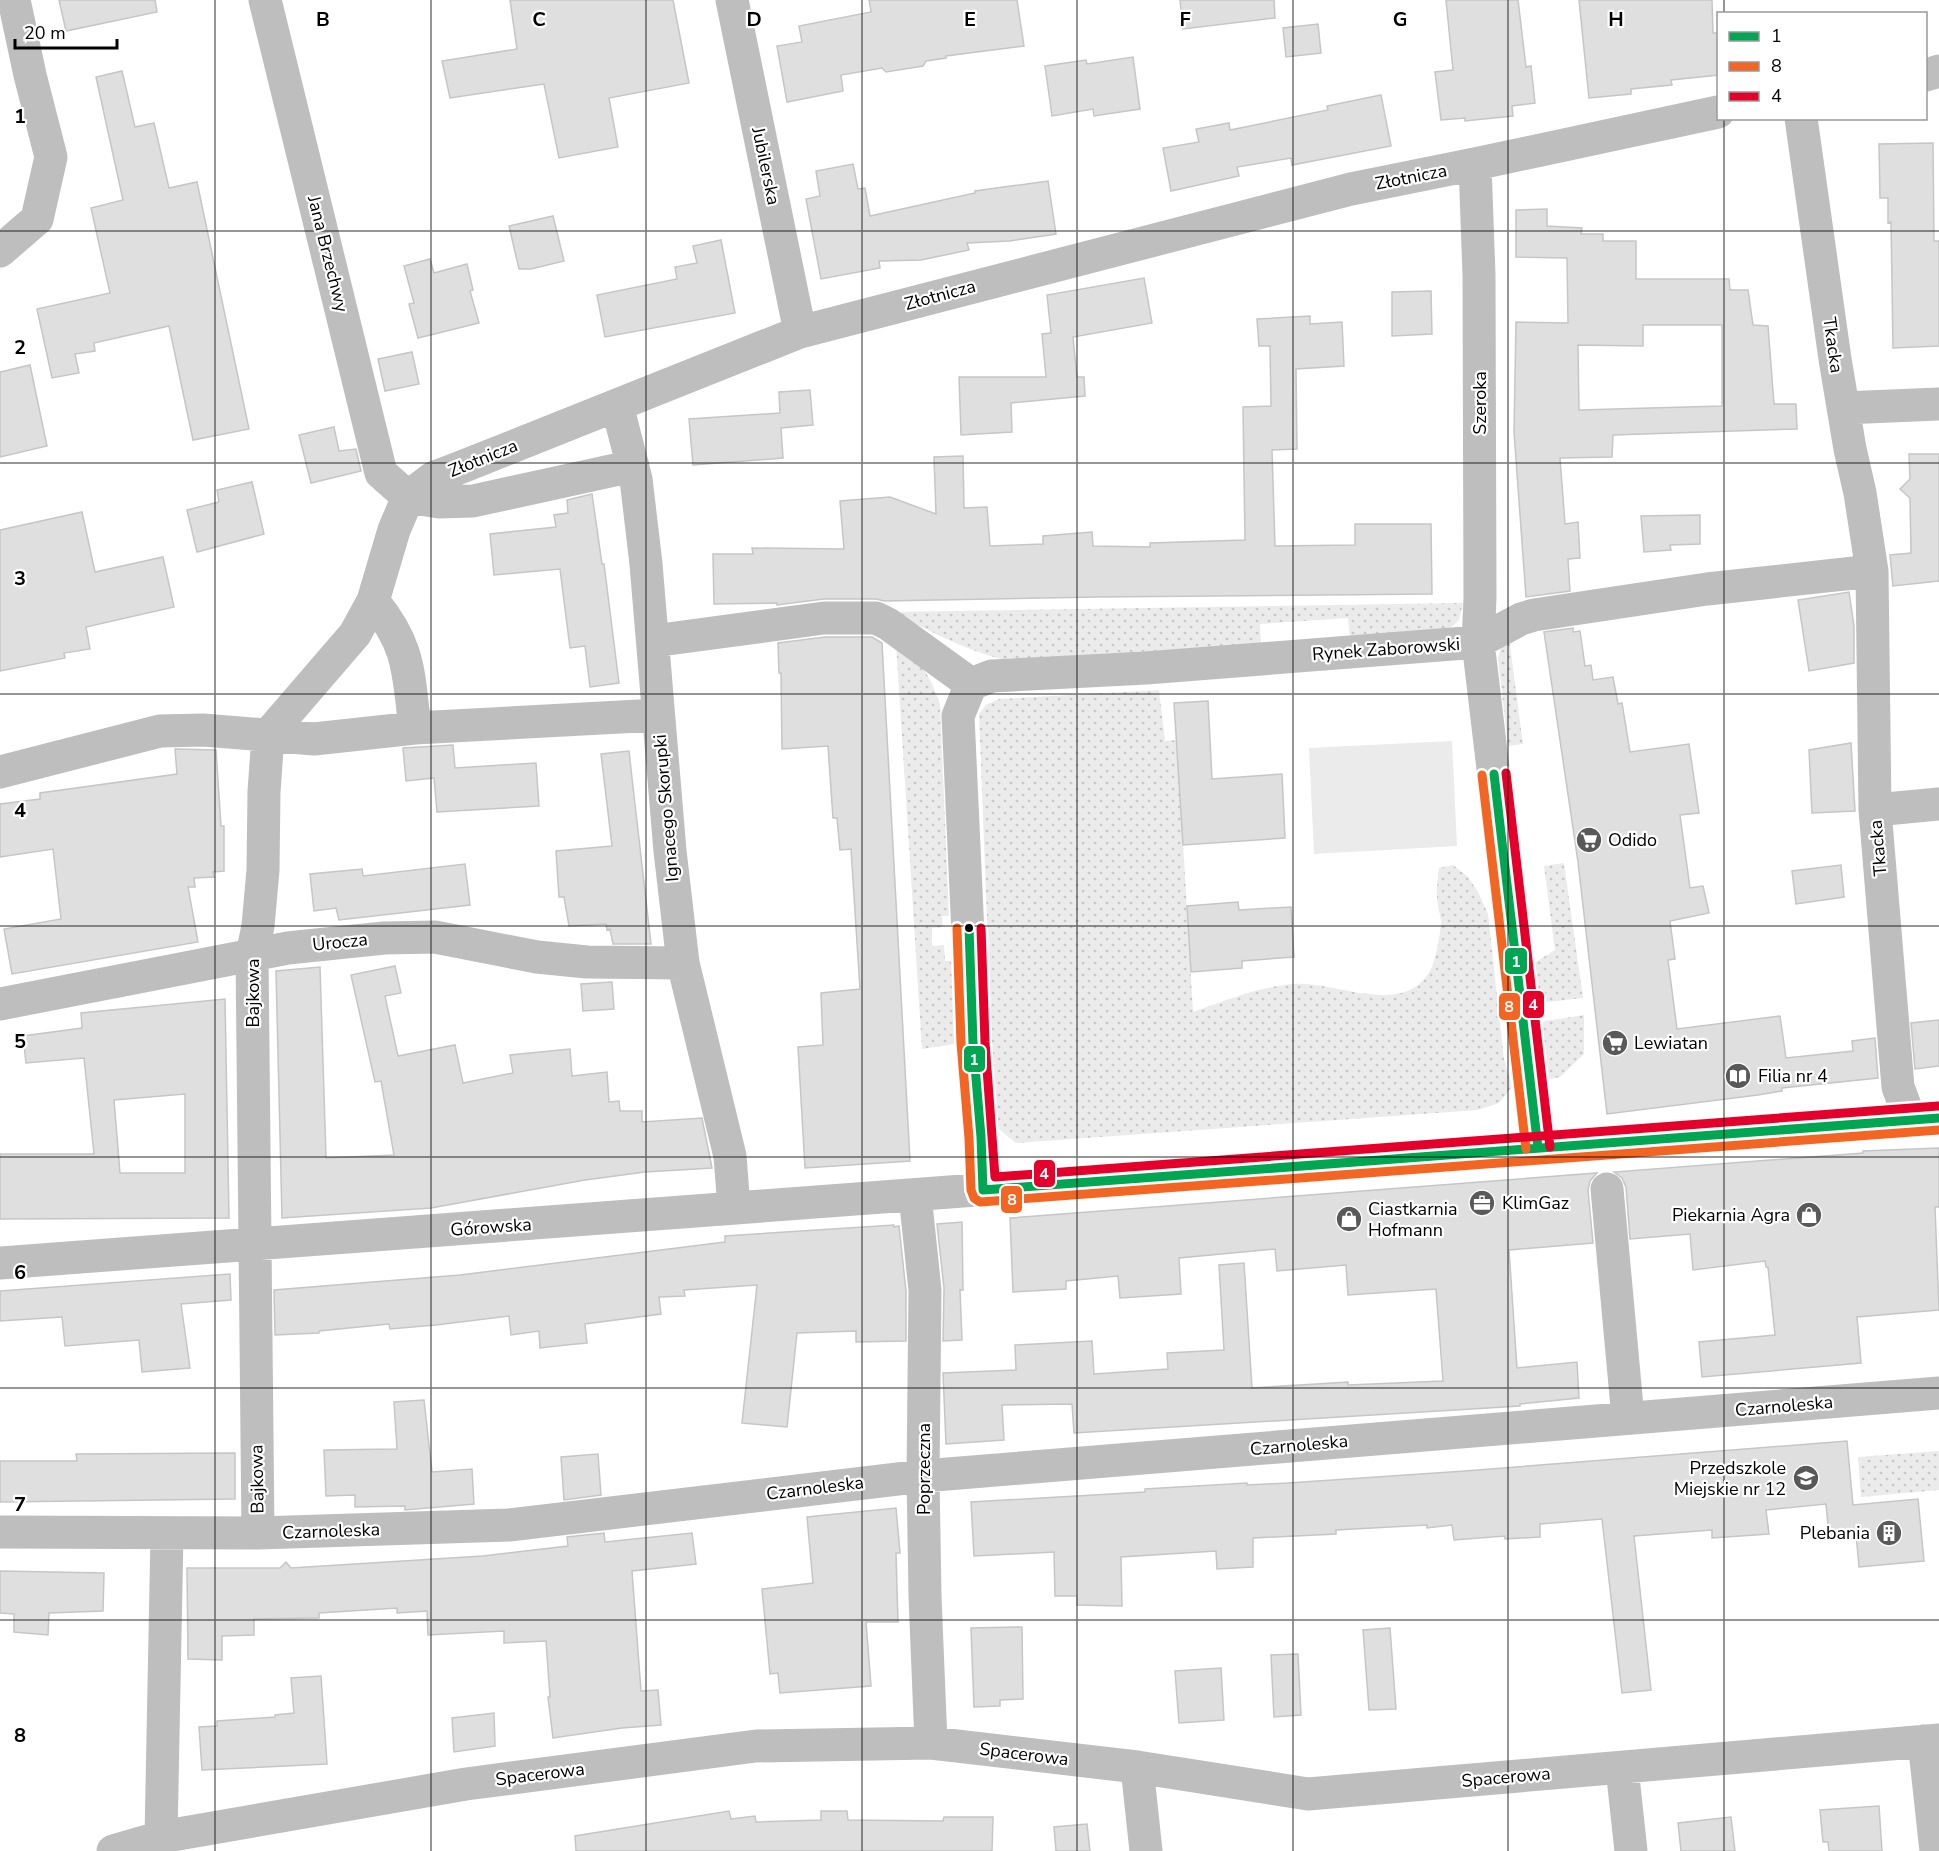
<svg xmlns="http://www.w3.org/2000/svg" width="1939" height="1851" viewBox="0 0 1939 1851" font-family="'Nunito Sans',sans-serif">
<defs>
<pattern id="grass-dots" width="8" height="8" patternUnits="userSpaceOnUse" patternTransform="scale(1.5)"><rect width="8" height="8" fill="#ebebeb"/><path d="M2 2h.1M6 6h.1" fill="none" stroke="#c8c8c8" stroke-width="1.8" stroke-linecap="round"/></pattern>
</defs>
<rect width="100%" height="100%" fill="#fff"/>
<!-- grass -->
<path fill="url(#grass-dots)" d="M1463,603L1459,620L1446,632L1350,640L1348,618L1260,624L1261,645L1010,661C968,652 930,631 892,612Z
M1509,638L1523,744L1508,746L1498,659L1502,643Z
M896,643C923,665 928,671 940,704L949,916H942L943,927L932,928V946L944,945L945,961H952L955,1044L922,1049Z
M1159,690L1165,741L1177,740L1193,1012C1228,1000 1257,987 1294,984C1336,981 1403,1018 1430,971C1435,963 1441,932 1441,922C1440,912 1436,902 1437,891C1437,883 1438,876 1439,868L1453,865L1468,877L1478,892L1488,914L1504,1059L1512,1087L1499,1103L1478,1110L1016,1143L995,1126L979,714L986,705L999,699Z
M1564,863L1583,998L1539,1003L1534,963L1555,950L1544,866Z
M1584,1015V1054L1560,1077L1545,1080L1539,1022Z
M1939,1451V1490L1861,1497L1858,1457Z"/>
<!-- pitch -->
<path fill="#ebebeb" d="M1452,741L1457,846L1314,854L1309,748Z"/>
<!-- building -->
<path fill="#dfdfdf" stroke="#c6c6c6" stroke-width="1.5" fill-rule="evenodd" d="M59,0H155L157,12L66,31Z
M510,0H673L689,83L609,98L618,147L559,158L544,84L450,98L442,61L517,49Z
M869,0H1017L1024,46L946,56V58L926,61L923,66L886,72L882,68L841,75L843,91L787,102L777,46L802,42L799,26L871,12Z
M1180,0H1274L1275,18L1183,29Z
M1446,0H1518L1526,67L1531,66L1535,103L1512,106L1513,116L1465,121V118L1441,120L1435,72L1453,70Z
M1579,0H1712L1713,33H1719V75L1671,80L1672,85L1631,89V94L1589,98Z
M1318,24L1321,53L1286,57L1283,28Z
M1133,57L1140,109L1094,116L1093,109L1052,116L1045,66L1086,60L1087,64Z
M122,71L135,127L154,123L169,188L197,182L249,429L193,440L169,326L94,343L95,351L75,354L79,373L52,378L37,309L110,293L91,208L123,200L96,77Z
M1381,95L1391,146L1292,165L1291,158L1237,167L1239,176L1171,191L1163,148L1199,142L1196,129L1229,123L1230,130L1328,110L1327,106Z
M1933,143L1934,241H1939V346L1893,348L1891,222L1888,223V198H1880L1879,144Z
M853,164L858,189L865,188L870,216L975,193V191L1048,181L1056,234L1009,241L967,243L969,250L921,260L879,261L880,268L821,279L806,199L820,196L816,171Z
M1547,209V226L1582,228L1581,234H1603V241H1636V279H1729L1730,290H1748L1753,325L1768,326L1774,404H1796L1797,429L1613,435L1612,457L1560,458L1565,524L1578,522L1580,558L1568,559L1570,591L1526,597L1514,432L1516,322L1568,323L1567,258L1516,257V210ZM1643,325H1722V406L1579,410L1578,345L1643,346Z
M553,216L564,261L531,269H519L509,226Z
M721,240L735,313L605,337L597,295L677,279L675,267L697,263L693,246Z
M430,259L434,273L467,264L473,290L470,291L479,323L418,338L409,304L414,303L404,266Z
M1144,278L1152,323L1073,337L1077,377H1084L1085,396L1011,403L1012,432L961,435L959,377H1046L1042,334L1051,333L1047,295Z
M1431,291L1432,334L1392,336V292Z
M1310,316V324L1342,322L1344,366L1296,369L1297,449L1272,450L1275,546L1355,545V524H1431L1432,594L1096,597L884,601L876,599H824L777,605V603L714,604L713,554H753L752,548L844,549L840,501L890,497L936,514L934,457L963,456L964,508L987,507L990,546L1043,544V536L1092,532L1093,546L1150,547V543L1245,540L1243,407L1271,406L1270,346H1259L1257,319Z
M412,352L419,384L385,391L378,359Z
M30,365L47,446L0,457V372Z
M810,390L813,425L781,428L783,458L693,465L689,419L780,413L779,392Z
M334,427L339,451L356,449L361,471L311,483L299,435Z
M1909,454H1939V581L1893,586L1890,555L1911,553L1910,498L1900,489L1910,479Z
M252,482L264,534L197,552L187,510L219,502L217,490Z
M592,494L602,564H604L619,683L590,687L585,646L570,648L560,569L494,575L490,534L556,527L554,515L568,513L567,500Z
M82,512L95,572L163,557L174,607L86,627L90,649L64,653L65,658L0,671V530Z
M1700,515V544L1670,545L1671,550L1644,552L1641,516Z
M1849,592L1854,626V663L1809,671L1798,600Z
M1573,628V632L1580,631L1585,666L1591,665L1593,680L1613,677L1618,704L1622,703L1630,752L1689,744L1699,813L1680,815L1690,888L1703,886L1709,913L1670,921L1675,959L1668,960L1677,1029L1780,1016L1786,1058L1853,1051L1852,1041L1875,1038L1878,1078L1782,1088V1091L1758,1095L1607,1114L1578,862L1544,632Z
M825,637H872L882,643L910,1161L805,1168L798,1047L823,1045L821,993L860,989L851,849L840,850L837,818H833L828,746L782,749L781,673H779L778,643Z
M1208,701L1212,779L1282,774L1285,838L1183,845L1174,703Z
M1851,743L1855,811L1812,813L1809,750Z
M453,745L455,768L536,763L539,806L437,812L434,778L406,781L403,748Z
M175,749L216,750L221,826H224V871L213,872L214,877L194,878L195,887H188L198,942L12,974L4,929L61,919L53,849L0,857V804L40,799V793L177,774Z
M629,751L632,778L651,944H613L610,929L607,930L606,924L569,926L564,897H559L556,851L612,846L601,754Z
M465,864L470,905L339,920L336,908L314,911L310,874L362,869L363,876Z
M1841,865L1844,897L1796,904L1792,871Z
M1238,902L1239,910L1291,907L1294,957L1242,961V968L1191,972L1187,906Z
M395,966L401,993L385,996L398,1056L455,1045L463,1083L513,1073L510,1055L570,1049L572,1076L607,1072L609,1102L619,1101L620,1111H642V1122L702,1118L712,1168L645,1172L585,1180L431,1208L282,1218L276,971L320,967L326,1158L394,1155L381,1081L375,1082L351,975Z
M612,982L614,1009L583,1011L581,984Z
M225,999L229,1218L0,1219V1154H94L84,1058L26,1063L23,1036L82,1028L81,1013ZM185,1094V1173H120L114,1100Z
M1939,1020V1066L1915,1069L1911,1023Z
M1939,1148V1207H1935L1939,1310L1857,1317L1861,1363L1702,1377L1699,1342L1775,1335L1768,1267H1766L1765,1261L1693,1270L1690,1234L1630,1239L1626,1187L1622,1178L1614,1172L1863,1153V1151Z
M1597,1173L1590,1181L1588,1190L1593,1243L1509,1250L1517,1368L1577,1362L1579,1398L1520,1404V1406L1074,1433L1072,1404L1002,1405L1004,1440L946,1444L943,1373L1016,1370L1015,1345L1092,1341L1094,1374L1168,1369L1167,1353L1224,1350L1219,1265L1244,1263L1252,1388L1348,1382V1385L1443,1381L1436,1289L1348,1295L1346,1265L1277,1271L1275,1249L1179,1258L1181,1294L1120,1298L1118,1276L1066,1281V1289L1013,1292L1010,1218Z
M962,1222L963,1290H960L962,1340L943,1341L944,1288L937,1224Z
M894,1225V1227L899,1226L906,1291V1341L856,1342V1331L797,1333L787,1427L742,1423L757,1285L684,1290L685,1296L659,1297L661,1314L585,1324L587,1343L566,1345L540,1348L539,1331L511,1335L509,1316L436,1325L390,1329L389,1324L319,1331V1333L275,1335L274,1290L460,1275L725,1242V1236Z
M230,1274L231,1300L181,1304L190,1368L142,1372L139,1340L65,1346L62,1317L0,1321V1291Z
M424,1400L432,1472L472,1469L474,1504L405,1510V1506L355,1507V1495L326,1496L324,1450L397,1449L394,1402Z
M1847,1441L1853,1505L1918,1499L1924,1561L1859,1567L1856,1533L1829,1536L1826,1504L1766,1510L1769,1534L1712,1538V1530L1634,1536L1651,1690L1622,1693L1602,1519L1540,1524V1537L1505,1539V1536L1454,1540L1452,1525L1427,1528V1525L1336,1530V1534L1253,1538V1567L1217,1569L1216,1551L1121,1557L1122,1606L1077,1605V1596H1055L1054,1552L974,1556L971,1502L1145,1492V1489L1247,1483V1485L1288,1483L1465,1471Z
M235,1453V1499L0,1502V1461H77L76,1454Z
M598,1454L601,1495L564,1500L561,1457Z
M896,1508L900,1553H896L898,1622H866L871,1686L780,1693L778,1673L770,1674L762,1589L813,1583L807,1517Z
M604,1533L605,1542L692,1533L696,1564L632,1571L641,1691L658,1690L661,1725L622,1728L553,1738L548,1697H550L546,1641L504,1643V1631L428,1635L427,1611L397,1613V1608L319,1613V1618L254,1619V1635L222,1636V1660L188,1659L187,1568H280L286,1562L291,1568L483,1556L568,1546L567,1537Z
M0,1571L104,1573L103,1611L49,1613L48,1635L14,1632V1614L0,1613Z
M1022,1627L1023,1699L1000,1700V1706L974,1707L971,1628Z
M1390,1628L1396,1709L1369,1710L1363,1630Z
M1298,1654L1301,1715L1274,1717L1271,1655Z
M1221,1668L1224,1720L1179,1723L1175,1671Z
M321,1676L327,1764L202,1770L199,1727L217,1726V1721L275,1717V1715L294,1713L291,1678Z
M494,1713L495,1746L454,1752L452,1718Z
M1879,1806L1882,1851H1829L1828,1842H1823L1820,1810Z
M729,1811L731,1819L755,1816L756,1822L821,1820V1811H847L848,1820L943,1821L944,1817H993L992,1851H576L575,1836Z
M1731,1817L1735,1851H1681L1678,1823Z
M1087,1824L1090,1851H1056L1054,1827Z"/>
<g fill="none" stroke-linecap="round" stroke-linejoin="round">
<!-- minor -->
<path stroke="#bebebe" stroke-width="33" d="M265,0L381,473L408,497
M732,0L800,332
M1926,75L1939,71
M1801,118L1835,359L1850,449L1860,493L1872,571L1875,810L1898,1087L1911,1122
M1475,164L1479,275L1480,598L1478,642L1538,1148
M0,251L37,219L51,157L30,75L14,0
M617,405L636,479L646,564L670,851L683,963L730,1156L734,1208
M1843,408L1939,404
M408,497L433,478L459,468L800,332L1351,189L1475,164L1718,112
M408,497L439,502L473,501L633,466
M373,601C411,647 408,673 415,728
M653,641L824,618H876L888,624L971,684
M0,772L160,731L203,730L314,739L415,728L658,715
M1875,810L1939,804
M0,1004L288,948L384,938L435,937L537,957L587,962L683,963
M1607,1189L1628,1418
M983,1190L981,1137L973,1043L958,716L971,684L992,676L1146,668L1478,642L1521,619L1534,615L1707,589L1872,571
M915,1195L925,1290L923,1476L925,1596L931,1743
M0,1263L1939,1118
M0,1532L258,1533L509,1525L923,1476L1939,1393
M258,1533L252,955L258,926L263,870L264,792L268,735L355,634L373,601L394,530L408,497
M1924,1741L1936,1851
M1137,1767L1146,1851
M1622,1768L1631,1851
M161,1837L167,1534
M113,1851L161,1837L466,1784L756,1746L931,1743L1137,1767L1308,1794L1939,1740"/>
<!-- bus-1 casing -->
<g stroke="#fff" stroke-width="14">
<path id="bus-1" d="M1494,774L1538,1148
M969,928L973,1043L981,1137L983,1190
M983,1190L1939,1118"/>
</g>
<!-- bus-2 casing -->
<g stroke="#fff" stroke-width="14">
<path id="bus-2" d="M1482,775L1526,1149
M957,928L961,1043L969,1138L971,1190L974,1198L980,1202L1939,1130"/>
</g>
<!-- bus-3 casing -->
<g stroke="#fff" stroke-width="14">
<path id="bus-3" d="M1506,773L1550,1147
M981,928L985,1042L995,1177L1938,1106"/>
</g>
<!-- bus-1 -->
<use href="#bus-1" stroke="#00a651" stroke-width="9"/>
<!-- bus-2 -->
<use href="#bus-2" stroke="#f26522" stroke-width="9"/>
<!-- bus-3 -->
<use href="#bus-3" stroke="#e4002b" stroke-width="9"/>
</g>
<!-- grid -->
<path fill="none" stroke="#000" stroke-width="1.5" stroke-opacity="0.55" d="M215,0V1851M431,0V1851M646,0V1851M862,0V1851M1077,0V1851M1293,0V1851M1508,0V1851M1724,0V14M1724,118V1851M0,231H1939M0,463H1939M0,694H1939M0,926H1939M0,1157H1939M0,1388H1939M0,1620H1939"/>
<!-- icons -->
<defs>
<g id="supermarket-disc" transform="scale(1.35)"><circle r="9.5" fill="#595959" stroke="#fff"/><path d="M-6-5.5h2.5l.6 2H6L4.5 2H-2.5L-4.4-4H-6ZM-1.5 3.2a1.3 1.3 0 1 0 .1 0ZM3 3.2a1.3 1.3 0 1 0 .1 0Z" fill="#fff"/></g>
<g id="library-disc" transform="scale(1.35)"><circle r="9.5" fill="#595959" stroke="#fff"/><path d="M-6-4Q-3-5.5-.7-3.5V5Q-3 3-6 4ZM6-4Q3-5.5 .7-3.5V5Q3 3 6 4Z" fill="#fff"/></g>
<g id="office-disc" transform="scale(1.35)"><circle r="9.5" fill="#595959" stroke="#fff"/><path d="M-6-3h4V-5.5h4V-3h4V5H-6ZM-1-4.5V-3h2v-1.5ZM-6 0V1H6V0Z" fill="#fff"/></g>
<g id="shop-disc" transform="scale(1.35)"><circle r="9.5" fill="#595959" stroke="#fff"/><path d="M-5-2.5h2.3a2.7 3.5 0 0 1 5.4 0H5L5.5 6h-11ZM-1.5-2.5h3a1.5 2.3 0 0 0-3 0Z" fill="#fff"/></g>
<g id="school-disc" transform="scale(1.35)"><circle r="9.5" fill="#595959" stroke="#fff"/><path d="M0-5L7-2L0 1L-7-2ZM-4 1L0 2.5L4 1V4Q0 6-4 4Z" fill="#fff"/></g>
<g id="building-disc" transform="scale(1.35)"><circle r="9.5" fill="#595959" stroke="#fff"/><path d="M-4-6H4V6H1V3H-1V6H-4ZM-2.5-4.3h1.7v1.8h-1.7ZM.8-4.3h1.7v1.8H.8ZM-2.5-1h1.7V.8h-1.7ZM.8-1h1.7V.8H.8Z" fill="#fff"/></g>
</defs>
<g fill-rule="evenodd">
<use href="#supermarket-disc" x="1589" y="840"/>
<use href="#supermarket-disc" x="1615" y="1043"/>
<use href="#library-disc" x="1738" y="1076"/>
<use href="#office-disc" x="1482" y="1203"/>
<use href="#shop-disc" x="1809" y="1215"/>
<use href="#shop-disc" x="1349" y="1219"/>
<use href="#school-disc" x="1806" y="1478"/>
<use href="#building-disc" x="1889" y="1533"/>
</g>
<!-- markers -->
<circle fill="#000" stroke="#fff" stroke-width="2" cx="969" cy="928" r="5"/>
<g text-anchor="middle" stroke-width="4.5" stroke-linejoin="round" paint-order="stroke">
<!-- street labels -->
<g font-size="18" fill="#000" stroke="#fff">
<text transform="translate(766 166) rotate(78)" y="6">Jubilerska</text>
<text transform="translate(1411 177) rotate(-11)" y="6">Złotnicza</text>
<text transform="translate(328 254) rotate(76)" y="6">Jana Brzechwy</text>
<text transform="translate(940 295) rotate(-15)" y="6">Złotnicza</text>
<text transform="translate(1833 345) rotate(82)" y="6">Tkacka</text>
<text transform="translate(1480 403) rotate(-90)" y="6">Szeroka</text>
<text transform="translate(483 458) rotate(-22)" y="6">Złotnicza</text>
<text transform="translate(1386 649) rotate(-4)" y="6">Rynek Zaborowski</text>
<text transform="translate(666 808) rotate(-95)" y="6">Ignacego Skorupki</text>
<text transform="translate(1878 848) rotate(-95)" y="6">Tkacka</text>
<text transform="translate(340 942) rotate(-6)" y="6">Urocza</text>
<text transform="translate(253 993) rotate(-90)" y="6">Bajkowa</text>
<text transform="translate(491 1227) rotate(-4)" y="6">Górowska</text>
<text transform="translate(1784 1406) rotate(-5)" y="6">Czarnoleska</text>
<text transform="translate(1299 1445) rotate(-5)" y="6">Czarnoleska</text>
<text transform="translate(924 1469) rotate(-90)" y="6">Poprzeczna</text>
<text transform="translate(257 1479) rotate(-91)" y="6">Bajkowa</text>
<text transform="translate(815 1488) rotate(-7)" y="6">Czarnoleska</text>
<text transform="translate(331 1531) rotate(-2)" y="6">Czarnoleska</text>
<text transform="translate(1024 1754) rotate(7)" y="6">Spacerowa</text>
<text transform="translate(540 1774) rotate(-7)" y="6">Spacerowa</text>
<text transform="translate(1506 1777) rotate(-5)" y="6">Spacerowa</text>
</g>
<!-- poi labels -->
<g font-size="18" fill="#000" stroke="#fff" text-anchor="start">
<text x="1608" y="846">Odido</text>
<text x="1634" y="1049">Lewiatan</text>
<text x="1758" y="1082">Filia nr 4</text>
<text x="1502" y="1209">KlimGaz</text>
<text x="1368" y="1215">Ciastkarnia<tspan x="1368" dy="21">Hofmann</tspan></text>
<text x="1790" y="1221" text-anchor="end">Piekarnia Agra</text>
<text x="1786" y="1474" text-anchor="end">Przedszkole<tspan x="1786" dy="21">Miejskie nr 12</tspan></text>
<text x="1870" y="1539" text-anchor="end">Plebania</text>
</g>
</g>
<g font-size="20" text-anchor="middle" font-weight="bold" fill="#000" stroke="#fff" stroke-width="4.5" stroke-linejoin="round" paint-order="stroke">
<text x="323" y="26">B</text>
<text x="539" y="26">C</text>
<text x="754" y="26">D</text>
<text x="970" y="26">E</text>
<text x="1185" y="26">F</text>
<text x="1400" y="26">G</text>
<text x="1616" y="26">H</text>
<text x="20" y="123">1</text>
<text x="20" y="354">2</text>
<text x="20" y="585">3</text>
<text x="20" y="817">4</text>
<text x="20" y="1048">5</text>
<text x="20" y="1279">6</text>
<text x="20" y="1511">7</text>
<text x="20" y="1742">8</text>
</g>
<g stroke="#fff" stroke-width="2">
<rect x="1504" y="947" width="24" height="28" rx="6" fill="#00a651"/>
<rect x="1522" y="990" width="23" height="29" rx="6" fill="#e4002b"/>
<rect x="1498" y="992" width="23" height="29" rx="6" fill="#f26522"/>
<rect x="963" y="1045" width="23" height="28" rx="6" fill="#00a651"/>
<rect x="1033" y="1159" width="23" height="29" rx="6" fill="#e4002b"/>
<rect x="1000" y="1185" width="23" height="29" rx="6" fill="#f26522"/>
</g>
<g font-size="16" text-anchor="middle" font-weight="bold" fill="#fff">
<text x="1516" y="967">1</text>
<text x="1533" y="1010">4</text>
<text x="1509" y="1012">8</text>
<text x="974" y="1065">1</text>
<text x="1044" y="1179">4</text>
<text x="1012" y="1205">8</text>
</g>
<!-- legend -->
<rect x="1717" y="12" width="210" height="108" fill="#ffffff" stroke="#999999" stroke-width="1.5"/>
<rect x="1729" y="32" width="30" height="9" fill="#00a651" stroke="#999999" stroke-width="1.5"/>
<text x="1771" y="42" font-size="18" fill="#000000">1</text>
<rect x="1729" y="62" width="30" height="9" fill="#f26522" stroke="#999999" stroke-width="1.5"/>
<text x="1771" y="72" font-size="18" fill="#000000">8</text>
<rect x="1729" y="92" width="30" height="9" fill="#e4002b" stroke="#999999" stroke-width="1.5"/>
<text x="1771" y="102" font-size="18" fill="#000000">4</text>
<!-- scale -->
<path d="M15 39v9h102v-9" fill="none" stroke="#000000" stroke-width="3"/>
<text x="24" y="39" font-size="18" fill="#000000" stroke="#ffffff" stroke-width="4.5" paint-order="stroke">20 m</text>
</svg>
